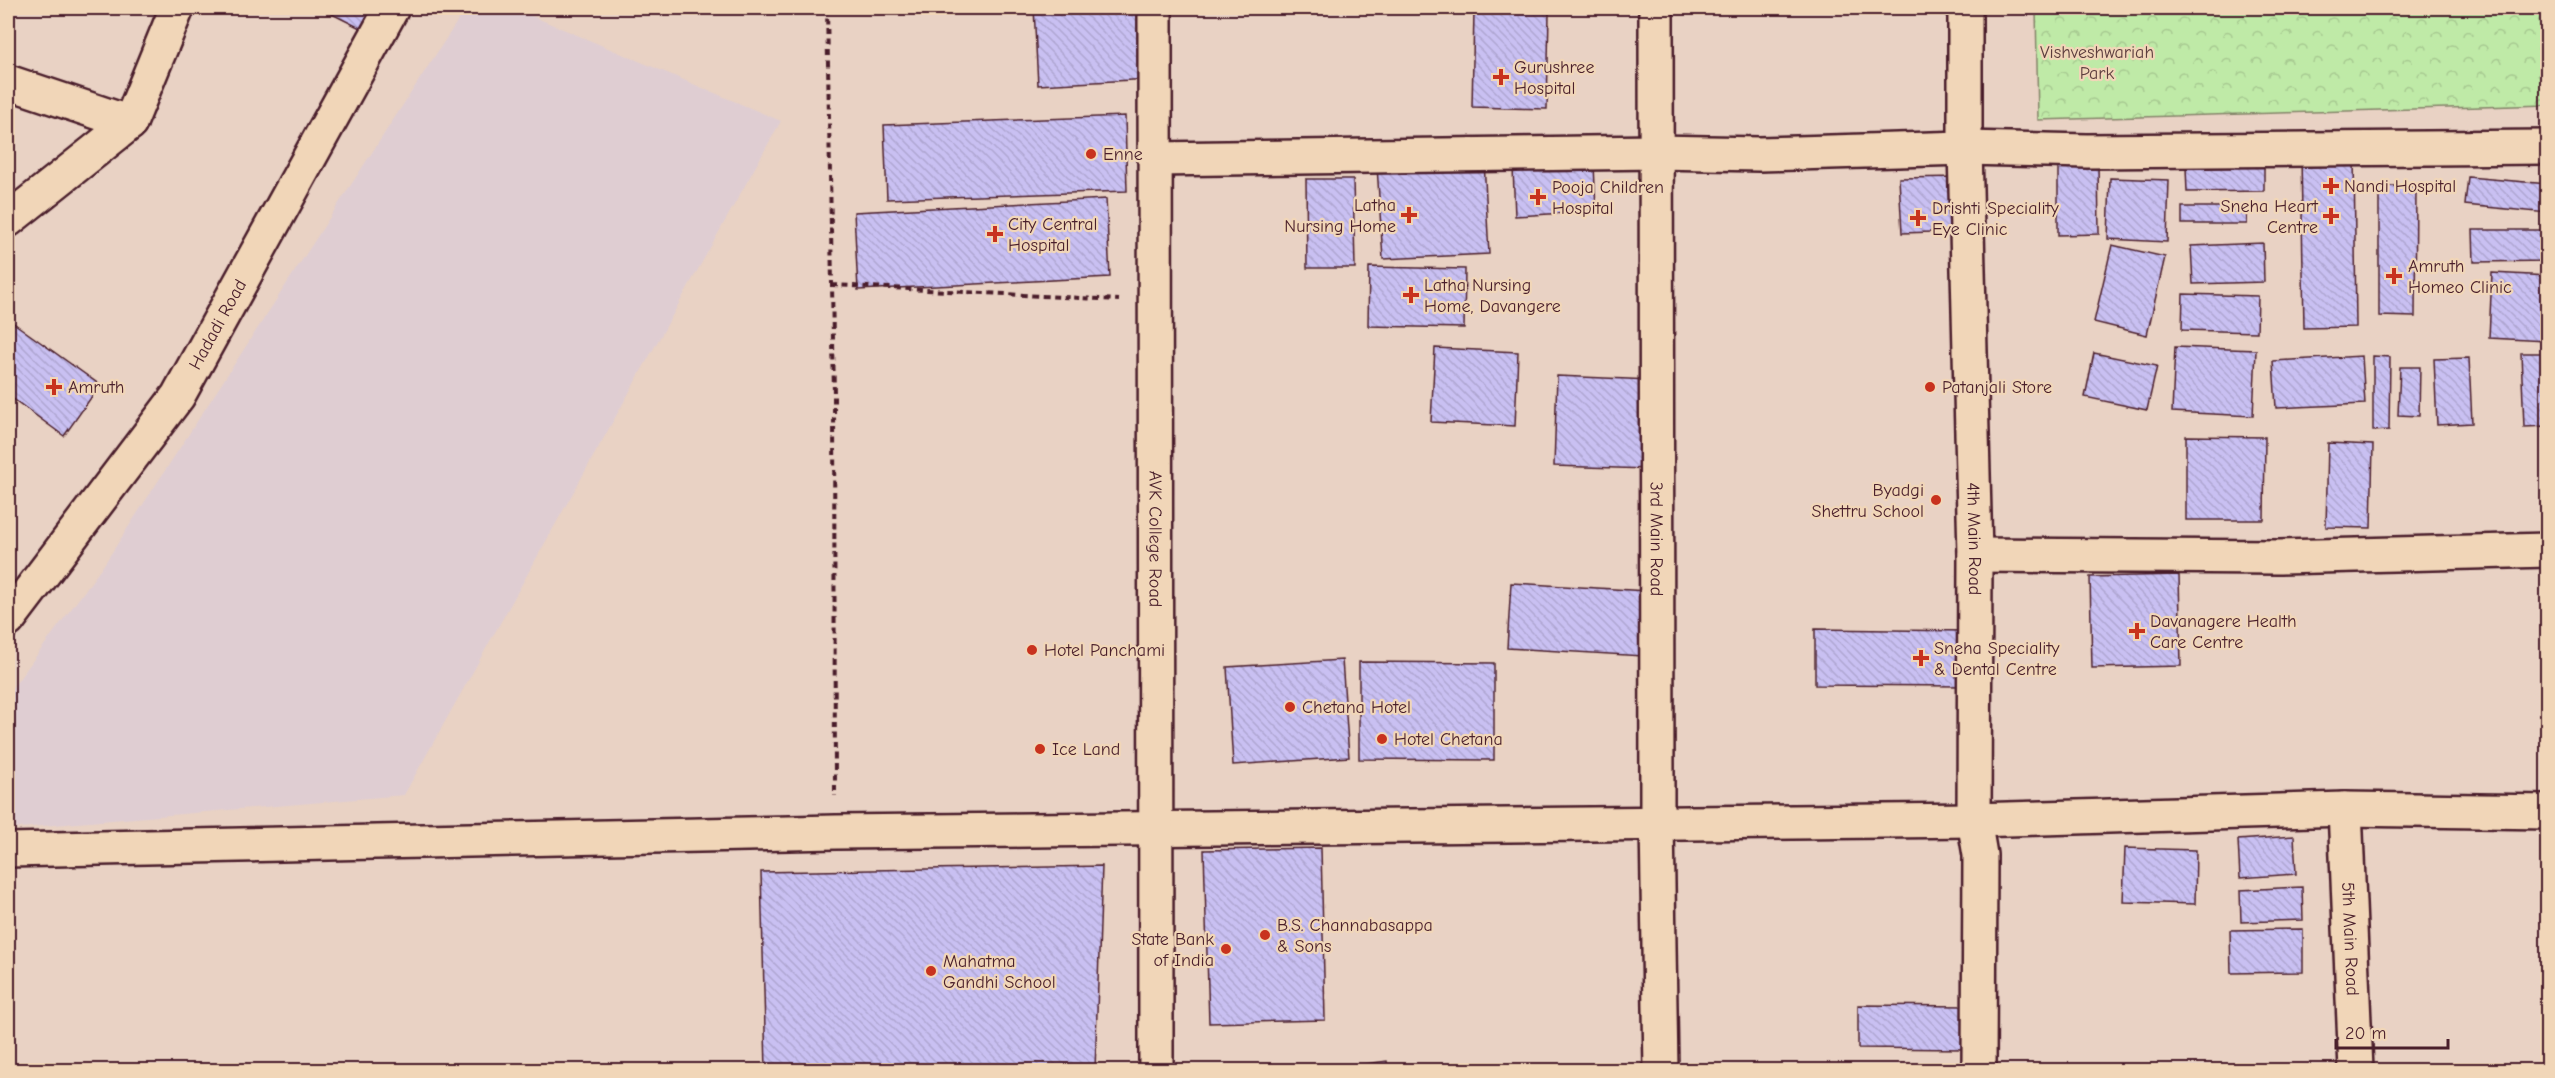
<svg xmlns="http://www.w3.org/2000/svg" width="2555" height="1078" viewBox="0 0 2555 1078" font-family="'Comic Neue',sans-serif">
<defs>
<pattern id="park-crowns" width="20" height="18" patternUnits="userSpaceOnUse" patternTransform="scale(1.5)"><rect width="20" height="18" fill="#bfeaa7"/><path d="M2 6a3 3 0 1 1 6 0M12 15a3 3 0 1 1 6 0" fill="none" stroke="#a6c890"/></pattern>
<pattern id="building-back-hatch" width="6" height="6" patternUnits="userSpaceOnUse" patternTransform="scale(1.5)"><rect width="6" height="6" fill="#c9c0f2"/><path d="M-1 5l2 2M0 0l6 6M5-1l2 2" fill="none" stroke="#aea5d0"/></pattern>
</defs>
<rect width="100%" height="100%" fill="#e9d2c4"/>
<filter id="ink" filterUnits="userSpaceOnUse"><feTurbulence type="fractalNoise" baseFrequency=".0167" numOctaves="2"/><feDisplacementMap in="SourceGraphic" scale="12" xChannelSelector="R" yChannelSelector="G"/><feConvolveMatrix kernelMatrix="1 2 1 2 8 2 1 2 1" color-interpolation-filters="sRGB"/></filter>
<g filter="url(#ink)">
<!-- built -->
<path fill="#dfcdd2" d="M466,8H513L781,121L404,795L8,829V694L103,566Z"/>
<!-- park -->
<path fill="url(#park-crowns)" stroke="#848469" stroke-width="1.5" d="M2036,8H2547V105L2038,120Z"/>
<!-- building -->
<path fill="url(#building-back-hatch)" stroke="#4a1f2b" stroke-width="1.5" d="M320,8H372L362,29Z
M1034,8H1147L1151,79L1038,85Z
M1474,12L1549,13L1547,109L1472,107Z
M1125,116L1127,191L887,199L884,125Z
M2301,155H2354L2356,327L2304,328Z
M1484,161L1489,254L1383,259L1377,166Z
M2058,162L2098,163L2099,234L2058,235Z
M1594,164L1596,211L1515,216L1513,168Z
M2264,166V191L2187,192L2186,167Z
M1961,177L1962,231L1902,233L1899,178Z
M2468,177L2548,184V213L2465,205Z
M2110,178L2169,180L2167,242L2108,239Z
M1306,179H1353L1355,268H1307Z
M2379,186H2416L2415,317L2379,316Z
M1106,199L1110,277L858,290L854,212Z
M2182,207H2246L2247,224H2182Z
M2473,230H2548V261L2474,262Z
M2263,243L2264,282L2193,284L2191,246Z
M2112,245L2165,257L2147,335L2094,322Z
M1369,267L1465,269L1464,328L1368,326Z
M2492,273L2548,276L2546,341L2489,338Z
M2183,294L2258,296L2257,332L2182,330Z
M8,319L100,385L64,436L8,395Z
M2175,347L2256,350L2253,416L2172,412Z
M1435,348L1518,352L1515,426L1431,422Z
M2094,353L2157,366L2147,410L2085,397Z
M2521,353H2548V426L2524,427Z
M2362,356L2365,404L2276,408L2273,361Z
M2373,356L2390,357L2389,430L2373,431Z
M2469,358L2472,423L2437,425L2434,359Z
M2400,367H2420L2419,416L2398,415Z
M1557,376L1651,380L1648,469L1554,466Z
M2186,436L2265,437L2264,520H2186Z
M2328,443L2373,445L2371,528L2326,527Z
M2179,575L2181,666L2092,668L2090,577Z
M1511,583L1647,591L1643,656L1507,648Z
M1815,629L1966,631V686L1815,685Z
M1342,660L1349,757L1233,765L1227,667Z
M1359,662L1494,663V760L1359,759Z
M2294,836L2296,874L2240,878L2238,840Z
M1321,848L1325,1020L1209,1023L1204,850Z
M2125,848L2196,850L2195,904L2123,902Z
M1102,866L1095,1070H766L761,872Z
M2302,887L2303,920L2241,922L2240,890Z
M2303,929V972L2231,973L2230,930Z
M1858,1005L1966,1006V1049L1858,1048Z
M1387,1061L1388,1070H1352V1066Z"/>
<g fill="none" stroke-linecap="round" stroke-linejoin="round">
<!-- minor casing -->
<g stroke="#4a1f2b" stroke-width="38">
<g id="minor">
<path id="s1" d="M1656,8L1657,823L1661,1070"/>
<path id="s2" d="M1965,8V148L1975,555L1974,820L1980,855L1979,1070"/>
<path d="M8,82L130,123"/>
<path d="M1155,159L1656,152L1759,154L1965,148L2087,151L2548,147"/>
<path d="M8,220L130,123L177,8"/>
<path d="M1975,555L2280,557L2548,550"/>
<path id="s3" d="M2345,809L2356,1070"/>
<path d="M8,850L836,832L1974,820L2345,809L2548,812"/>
</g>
</g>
<!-- major casing -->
<g stroke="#4a1f2b" stroke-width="38">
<g id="major">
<path id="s4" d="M1155,8L1156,1070"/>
<path id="s5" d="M8,620L178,396L392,8"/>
</g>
</g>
<!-- path -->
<path stroke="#4a1f2b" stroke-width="4" stroke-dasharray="6 4.5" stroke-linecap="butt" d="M827,8L834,395L835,796
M832,285L1119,300"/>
<!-- minor -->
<use href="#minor" stroke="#f1d6b8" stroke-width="33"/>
<!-- major -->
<use href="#major" stroke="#f1d6b8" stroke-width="33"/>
</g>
</g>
<!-- markers -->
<g fill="#c8321e" stroke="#f1d6b8" stroke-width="2">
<path d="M1498 68h6v6h6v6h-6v6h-6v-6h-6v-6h6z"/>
<circle cx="1091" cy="154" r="6"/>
<path d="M2328 177h6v6h6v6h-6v6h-6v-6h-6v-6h6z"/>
<path d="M1535 188h6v6h6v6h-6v6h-6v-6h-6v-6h6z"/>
<path d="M1406 206h6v6h6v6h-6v6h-6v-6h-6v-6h6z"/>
<path d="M2328 207h6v6h6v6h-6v6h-6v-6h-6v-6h6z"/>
<path d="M1915 209h6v6h6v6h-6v6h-6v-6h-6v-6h6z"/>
<path d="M992 225h6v6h6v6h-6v6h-6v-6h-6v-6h6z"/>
<path d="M2391 267h6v6h6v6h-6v6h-6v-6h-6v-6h6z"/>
<path d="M1408 286h6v6h6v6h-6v6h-6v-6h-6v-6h6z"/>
<path d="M51 378h6v6h6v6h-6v6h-6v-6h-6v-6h6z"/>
<circle cx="1930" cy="387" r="6"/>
<circle cx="1936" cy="500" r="6"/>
<path d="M2134 622h6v6h6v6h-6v6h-6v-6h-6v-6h6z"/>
<circle cx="1032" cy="650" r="6"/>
<path d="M1918 649h6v6h6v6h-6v6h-6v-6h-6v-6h6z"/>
<circle cx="1290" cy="707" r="6"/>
<circle cx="1382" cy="739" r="6"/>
<circle cx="1040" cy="749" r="6"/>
<circle cx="1265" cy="935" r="6"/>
<circle cx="1226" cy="949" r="6"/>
<circle cx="931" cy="971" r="6"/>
</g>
<g text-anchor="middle" stroke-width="4.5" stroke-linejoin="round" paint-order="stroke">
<!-- park labels -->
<g font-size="18" fill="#5c3d3e" stroke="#f1d6b8">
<text x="2097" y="58">Vishveshwariah<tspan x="2097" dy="21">Park</tspan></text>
</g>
<!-- poi labels -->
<g font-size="18" fill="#4a1f2b" stroke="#f1d6b8" text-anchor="start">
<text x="1514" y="73">Gurushree<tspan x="1514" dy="21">Hospital</tspan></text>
<text x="1103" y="160">Enne</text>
<text x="2344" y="192">Nandi Hospital</text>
<text x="1552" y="193">Pooja Children<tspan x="1552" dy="21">Hospital</tspan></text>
<text x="1396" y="211" text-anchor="end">Latha<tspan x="1396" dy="21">Nursing Home</tspan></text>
<text x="2318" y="212" text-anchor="end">Sneha Heart<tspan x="2318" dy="21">Centre</tspan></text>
<text x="1932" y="214">Drishti Speciality<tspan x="1932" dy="21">Eye Clinic</tspan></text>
<text x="1008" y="230">City Central<tspan x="1008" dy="21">Hospital</tspan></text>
<text x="2408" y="272">Amruth<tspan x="2408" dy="21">Homeo Clinic</tspan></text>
<text x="1424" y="291">Latha Nursing<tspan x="1424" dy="21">Home, Davangere</tspan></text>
<text x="68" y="393">Amruth</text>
<text x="1942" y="393">Patanjali Store</text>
<text x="1924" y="496" text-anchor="end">Byadgi<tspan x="1924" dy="21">Shettru School</tspan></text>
<text x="2150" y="627">Davanagere Health<tspan x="2150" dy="21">Care Centre</tspan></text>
<text x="1934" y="654">Sneha Speciality<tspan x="1934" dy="21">&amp; Dental Centre</tspan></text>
<text x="1044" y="656">Hotel Panchami</text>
<text x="1302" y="713">Chetana Hotel</text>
<text x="1394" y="745">Hotel Chetana</text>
<text x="1052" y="755">Ice Land</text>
<text x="1277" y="931">B.S. Channabasappa<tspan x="1277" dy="21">&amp; Sons</tspan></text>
<text x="1214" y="945" text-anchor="end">State Bank<tspan x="1214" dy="21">of India</tspan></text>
<text x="943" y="967">Mahatma<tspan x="943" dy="21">Gandhi School</tspan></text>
</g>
<!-- street labels -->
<g font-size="18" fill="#4a1f2b" stroke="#f1d6b8">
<text dy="6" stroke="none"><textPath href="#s5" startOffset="363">Hadadi Road</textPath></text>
<text dy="6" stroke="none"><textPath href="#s4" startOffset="531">AVK College Road</textPath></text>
<text dy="6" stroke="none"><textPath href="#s1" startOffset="531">3rd Main Road</textPath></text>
<text dy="6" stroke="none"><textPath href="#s2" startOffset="531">4th Main Road</textPath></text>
<text dy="6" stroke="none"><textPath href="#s3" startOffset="130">5th Main Road</textPath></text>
</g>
</g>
<!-- margin -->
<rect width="2555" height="1078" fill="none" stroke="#f1d6b8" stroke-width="30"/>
<rect x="15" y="15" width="2525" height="1048" fill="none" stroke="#4a1f2b" stroke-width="2" filter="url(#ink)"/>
<!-- scale -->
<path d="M2336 1039v9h112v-9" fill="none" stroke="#4a1f2b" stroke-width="3"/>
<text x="2345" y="1039" font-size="18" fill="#4a1f2b" stroke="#f1d6b8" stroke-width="4.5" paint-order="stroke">20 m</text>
</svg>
